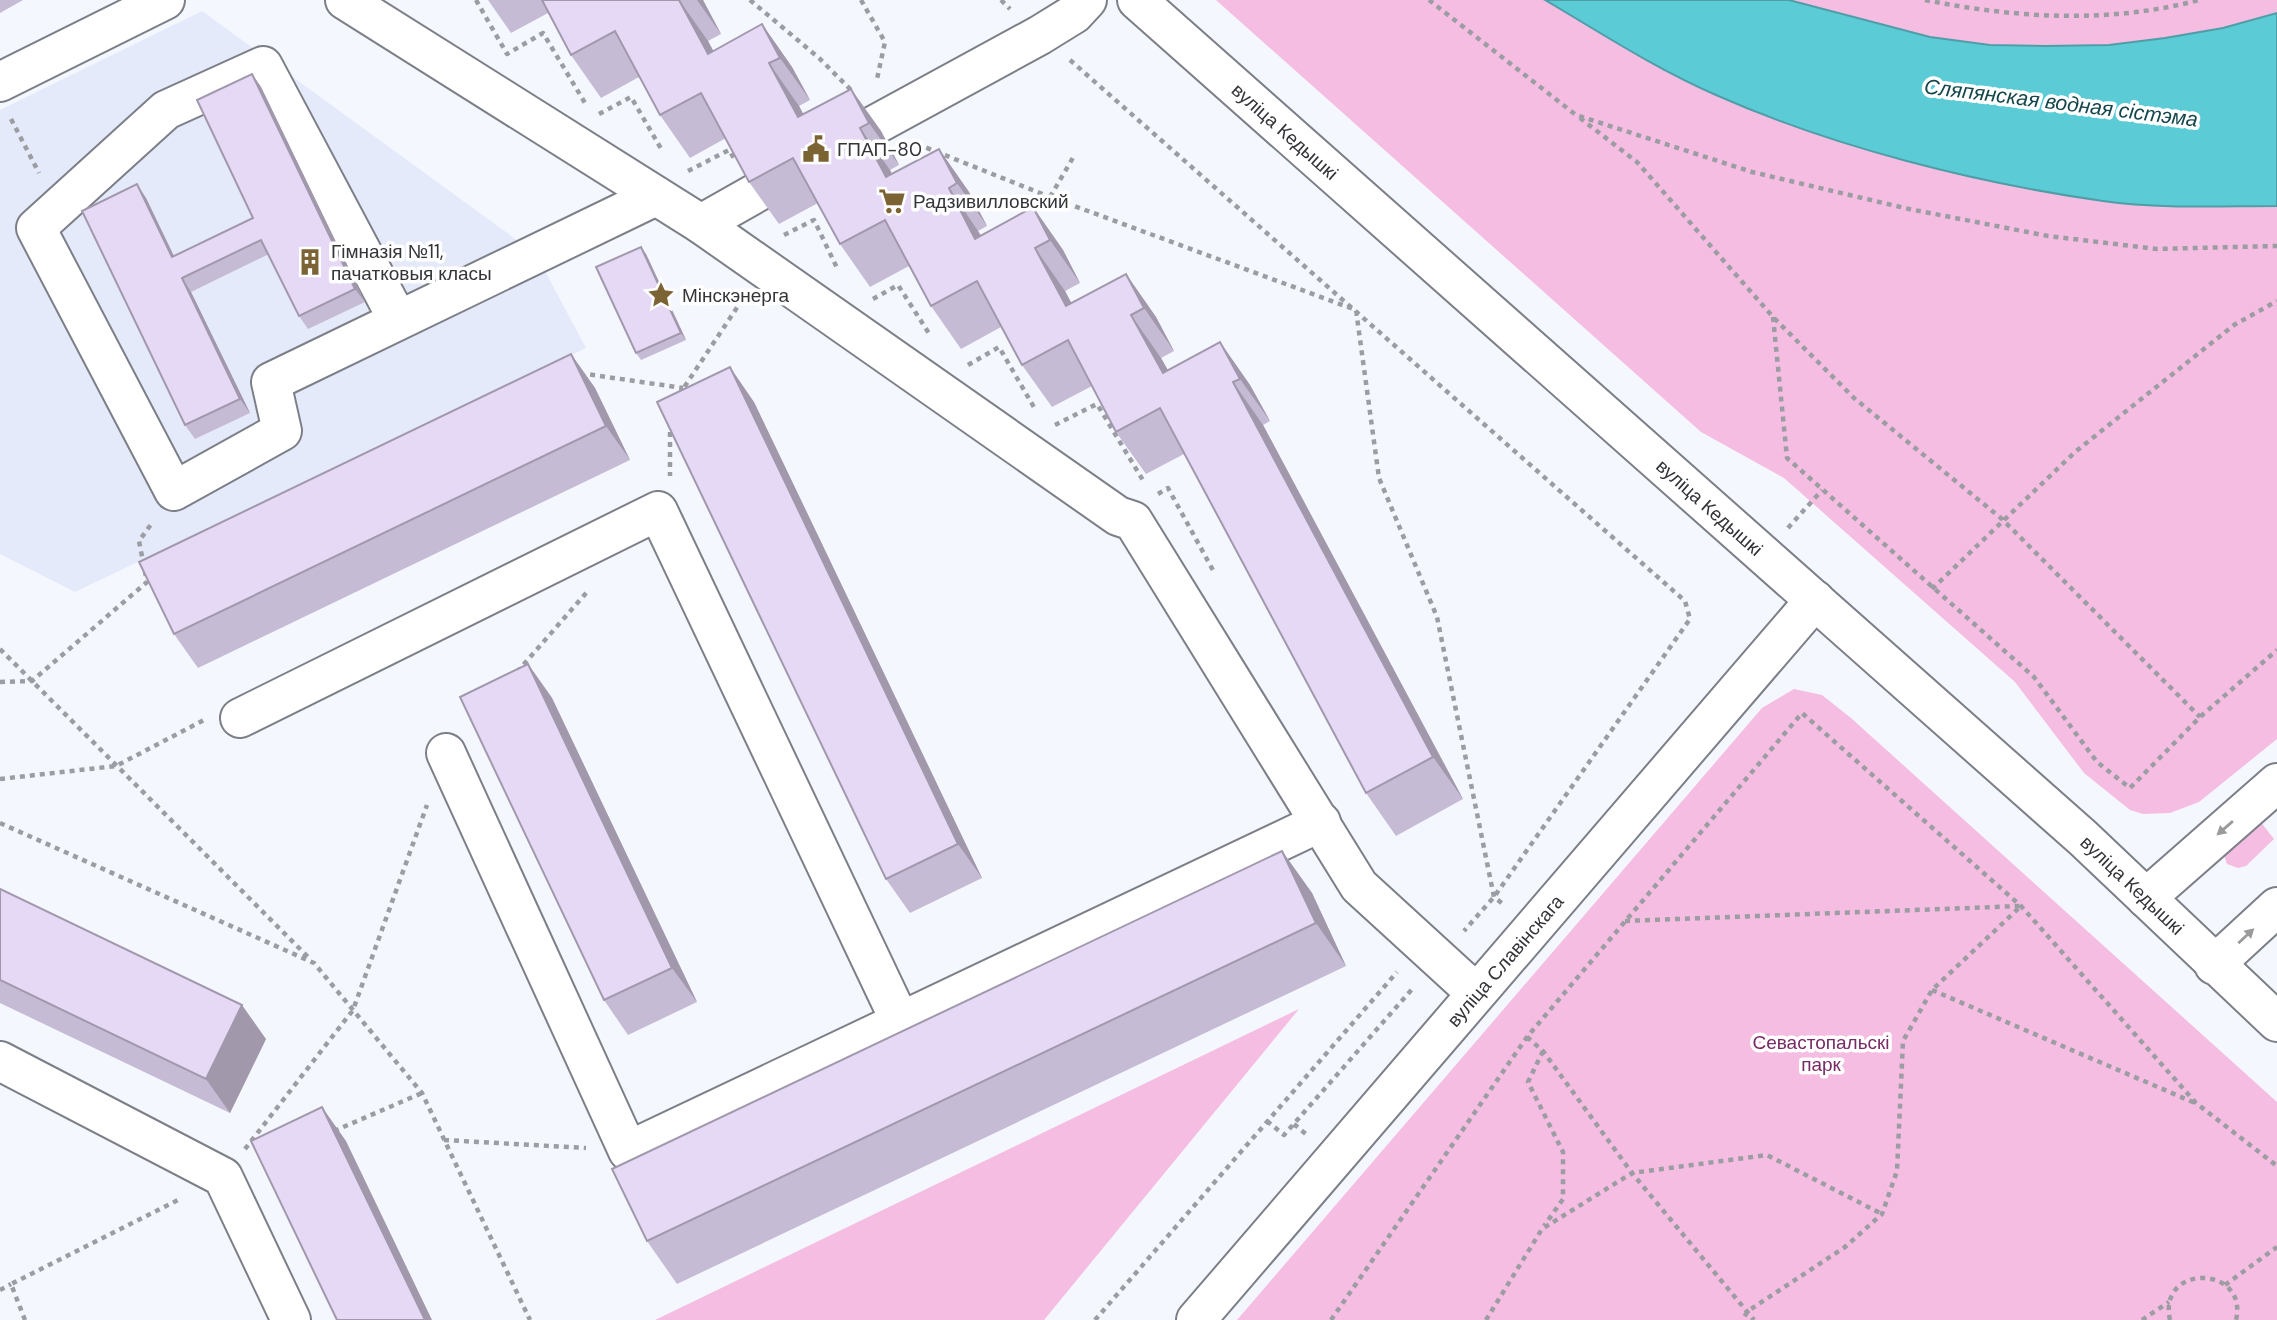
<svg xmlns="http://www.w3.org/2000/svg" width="2277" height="1320" viewBox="0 0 2277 1320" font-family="'DM Sans',sans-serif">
	<rect width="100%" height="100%" fill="#f4f7fe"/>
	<path fill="#e5eafa" d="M202,11L536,254L586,348L75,592L0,554V110Z"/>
	<path fill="#f5bde2" d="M1216,0H2277V739L2199,802L2170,813L2143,814L2130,810L2084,773L2015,682L1784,478L1701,432Z
		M1794,689L1822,695L1851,718L2277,1102V1320H1237L1762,708Z
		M2256,816L2274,839L2246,866L2238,868L2227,864L2224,855Z
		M1299,1009L1044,1320H655Z"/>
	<path fill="#5bcbd6" stroke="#4f9ea7" stroke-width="2" d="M1545,0H1789L1930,37L1990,45L2046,46L2109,45L2165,38L2223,28L2277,13V206C2219,206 2160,209 2103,201C1976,183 1833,147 1716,95C1656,69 1601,33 1545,0Z"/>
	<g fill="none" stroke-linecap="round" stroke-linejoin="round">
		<defs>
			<g id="minor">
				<path d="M345,0L701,224L1118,516L1133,521L1359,886L1476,993"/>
				<path id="s1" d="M1137,0L2083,838L2277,1022"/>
				<path d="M0,82L165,0"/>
				<path d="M829,150L1040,35L1074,14L1087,0"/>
				<path d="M701,224L761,190"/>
				<path d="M398,320L263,66L166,110L36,228L174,491L282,431L271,382L656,196"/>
				<path d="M240,718L658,511L901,1023"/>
				<path d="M446,753L628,1151L1321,822"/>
				<path d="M2146,898L2277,783"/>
				<path d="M2214,965L2277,907"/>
				<path d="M0,1061L223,1177L291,1320"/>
				<path id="s2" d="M1196,1320L1815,600"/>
			</g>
		</defs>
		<use href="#minor" stroke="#7c7f87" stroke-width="42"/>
		<path stroke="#9b9da3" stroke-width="4.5" stroke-dasharray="5 5" stroke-linecap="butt" d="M476,0L507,54L543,33L585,103
			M750,0L819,58L854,93
			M861,0L885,42L877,79
			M1001,0L1010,9
			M1429,0L1576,115L1752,172L1909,209L2048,236L2157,249L2277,246
			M1925,0C2016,18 2109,24 2199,0
			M1070,60L1685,601L1690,619L1494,897L1464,931
			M599,114L631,97L663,152
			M1580,118L1637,162L1773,317L1854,398L2002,519L2200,717
			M11,119L39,173
			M917,144L1050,197L1356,310L1379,478L1437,617L1494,897L1503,904
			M688,171L729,150L735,160
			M1050,197L1074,156
			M784,235L814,220L838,270
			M873,299L898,285L930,335
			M1773,317L1787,458L2034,677L2097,762L2130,788L2200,717L2277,650
			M968,365L999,347L1035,409
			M581,377L586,374L683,388
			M679,395L742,300
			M670,422V476
			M1055,425L1097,404L1144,482
			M1158,494L1168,488L1214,572
			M1788,528L1822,490
			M1932,589L2075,452L2234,325L2277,301
			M0,649L311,960
			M517,672L587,592
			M0,682L32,681L147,582L139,541L152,523
			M0,779L116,766L204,720
			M0,823L314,963L422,1093L530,1320
			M1625,921L2021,906L1932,990L1903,1041L1897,1171L1882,1214L1845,1247L1748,1311L1742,1320
			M1932,990L2195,1103
			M1527,1037L1543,1051L1632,1173L1754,1320
			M1543,1051L1528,1082L1563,1152V1199L1544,1226
			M1267,1121L1284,1135L1414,987
			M1294,1124L1307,1135
			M334,1131L422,1093
			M444,1140L586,1148
			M245,1149L353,1010L427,805
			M2225,1285L2277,1247
			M0,1290L11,1284
			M25,1320L11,1284L182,1198
			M1095,1320L1397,972
			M1331,1320L1527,1037L1802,713L2021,906L2196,1103L2277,1166
			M1486,1320L1542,1229L1632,1173L1767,1155L1882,1214
			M2142,1320L2169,1302
			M2170,1320C2157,1263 2249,1265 2236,1320"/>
		<use href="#minor" stroke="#fff" stroke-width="38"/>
	</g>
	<path fill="#c6bbd4" d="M0,0H23L0,13Z
		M488,0H703L721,34L708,41L713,51L762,24L792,67L810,100L799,106L803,114L851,89L881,131L899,165L890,170L892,174L939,149L969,192L987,226L978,231L981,235L1033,207L1063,250L1080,283L1065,291L1071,303L1126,274L1156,317L1174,351L1161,358L1168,370L1220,342L1250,385L1270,421L1263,425L1463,799L1396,836L1366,793L1184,454L1146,474L1116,432L1092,386L1052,407L1022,365L1001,327L961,349L931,306L909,266L870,287L840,244L818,203L779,224L749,182L726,138L690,158L660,115L639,77L601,98L571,55L548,13L511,33Z
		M252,74L261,87L365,302L308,329L299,316L269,254L191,292L250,413L195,439L185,425L146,198L174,256L253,218Z
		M646,254L686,340L641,360L636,353Z
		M571,354L595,388L630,460L198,668L174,634Z
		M754,402L982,878L910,913L886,879Z
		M528,664L552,698L697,1002L628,1035L604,1000Z
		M1282,851L1312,893L1346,966L677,1284L647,1241Z
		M0,889L266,1039L230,1113L0,1003Z"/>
	<path fill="#a198ac" d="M679,0L708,41L738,96L708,54Z
		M697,0H703L721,34Z
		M762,24L792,67L810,100L780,58Z
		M769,63L799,106L828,160L798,117Z
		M252,74L261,87L365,302L355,289Z
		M851,89L881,131L899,165L869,123Z
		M860,128L890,170L916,220L886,177Z
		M939,149L969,192L987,226L957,183Z
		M137,184L146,198L181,271L172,257Z
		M949,188L978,231L1005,281L975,239Z
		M1033,207L1063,250L1080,283L1050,240Z
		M641,247L646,254L686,340L681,333Z
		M1035,248L1065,291L1096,349L1066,306Z
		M1126,274L1156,317L1174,351L1144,308Z
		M182,278L191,292L250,413L240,399Z
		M1131,315L1161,358L1193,416L1163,373Z
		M1220,342L1250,385L1270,421L1240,379Z
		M571,354L595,388L630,460L606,426Z
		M730,367L754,402L982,878L958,844Z
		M1233,382L1263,425L1463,799L1433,757Z
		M528,664L552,698L697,1002L672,968Z
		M1282,851L1312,893L1346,966L1316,923Z
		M242,1005L266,1039L230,1113L206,1079Z
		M322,1107L346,1141L432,1320H425Z"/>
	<path fill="#e6d9f6" stroke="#a198ac" stroke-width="2" d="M542,0H679L708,54L762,24L780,58L769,63L798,117L851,89L869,123L860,128L886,177L939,149L957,183L949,188L975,239L1033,207L1050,240L1035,248L1066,306L1126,274L1144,308L1131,315L1163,373L1220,342L1240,379L1233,382L1433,757L1366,793L1160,408L1116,432L1068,340L1022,365L977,281L931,306L885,220L840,244L793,158L749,182L701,93L660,115L615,31L571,55Z
		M252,74L355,289L299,316L261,240L182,278L240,399L185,425L82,211L137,184L172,257L253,218L197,100Z
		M641,247L681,333L636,353L596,267Z
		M571,354L606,426L174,634L139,562Z
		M730,367L958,844L886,879L657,402Z
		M528,664L672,968L604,1000L460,697Z
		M1282,851L1316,923L647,1241L612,1169Z
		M0,889L242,1005L206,1079L0,980Z
		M322,1107L425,1320H337L251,1141Z"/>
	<defs><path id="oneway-solid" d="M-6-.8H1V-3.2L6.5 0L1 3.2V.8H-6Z" transform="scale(1.75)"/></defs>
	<g fill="#9a9a9c">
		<use href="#oneway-solid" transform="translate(2225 828) rotate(139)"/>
		<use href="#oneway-solid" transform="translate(2246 936) rotate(-43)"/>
	</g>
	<defs>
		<symbol id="civic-bare" viewBox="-9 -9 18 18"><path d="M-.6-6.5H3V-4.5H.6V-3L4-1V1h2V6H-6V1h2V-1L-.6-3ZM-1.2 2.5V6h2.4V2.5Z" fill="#7c6334" stroke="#fff" stroke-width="2.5" paint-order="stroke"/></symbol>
		<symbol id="supermarket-bare" viewBox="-9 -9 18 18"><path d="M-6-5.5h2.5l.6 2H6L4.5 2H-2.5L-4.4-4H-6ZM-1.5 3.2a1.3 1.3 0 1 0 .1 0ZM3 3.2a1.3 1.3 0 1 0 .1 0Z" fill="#7c6334" stroke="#fff" stroke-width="2.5" paint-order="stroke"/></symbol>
		<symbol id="building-bare" viewBox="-9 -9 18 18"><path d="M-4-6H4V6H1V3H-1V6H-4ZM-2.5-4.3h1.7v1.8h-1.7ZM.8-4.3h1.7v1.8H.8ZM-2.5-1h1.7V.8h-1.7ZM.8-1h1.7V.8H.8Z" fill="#7c6334" stroke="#fff" stroke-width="2.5" paint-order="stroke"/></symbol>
		<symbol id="sight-bare" viewBox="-9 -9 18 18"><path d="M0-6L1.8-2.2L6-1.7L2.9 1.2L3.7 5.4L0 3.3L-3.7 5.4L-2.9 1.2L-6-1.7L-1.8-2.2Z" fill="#7c6334" stroke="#fff" stroke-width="2.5" paint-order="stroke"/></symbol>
	</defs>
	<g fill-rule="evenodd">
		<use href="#civic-bare" x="797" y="130" width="38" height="38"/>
		<use href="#supermarket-bare" x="873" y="182" width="38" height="38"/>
		<use href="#building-bare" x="291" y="243" width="38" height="38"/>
		<use href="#sight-bare" x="642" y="276" width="38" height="38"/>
	</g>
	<g text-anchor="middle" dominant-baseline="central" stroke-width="7" stroke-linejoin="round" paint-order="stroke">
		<g font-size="19" fill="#343539" stroke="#fff">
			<text stroke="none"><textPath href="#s1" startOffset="198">вуліца Кедышкі</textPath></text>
			<text stroke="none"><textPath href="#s1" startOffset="765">вуліца Кедышкі</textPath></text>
			<text stroke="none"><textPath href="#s1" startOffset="1332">вуліца Кедышкі</textPath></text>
			<text stroke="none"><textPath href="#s2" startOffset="474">вуліца Славінскага</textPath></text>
		</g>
		<g font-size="19" fill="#343539" stroke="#fff" text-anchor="start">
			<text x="837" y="149">ГПАП-80</text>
			<text x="913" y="201">Радзивилловский</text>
			<text x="331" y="251">Гімназія №11,<tspan x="331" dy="22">пачатковыя класы</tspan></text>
			<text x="682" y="295">Мінскэнерга</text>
		</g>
		<g font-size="19" fill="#792965" stroke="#fff">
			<text x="1821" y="1042">Севастопальскі<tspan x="1821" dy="22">парк</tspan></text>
		</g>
		<g font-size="21" font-style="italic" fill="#14474b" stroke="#fff">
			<text transform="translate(2061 103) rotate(7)">Сляпянская водная сістэма</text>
		</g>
	</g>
</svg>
